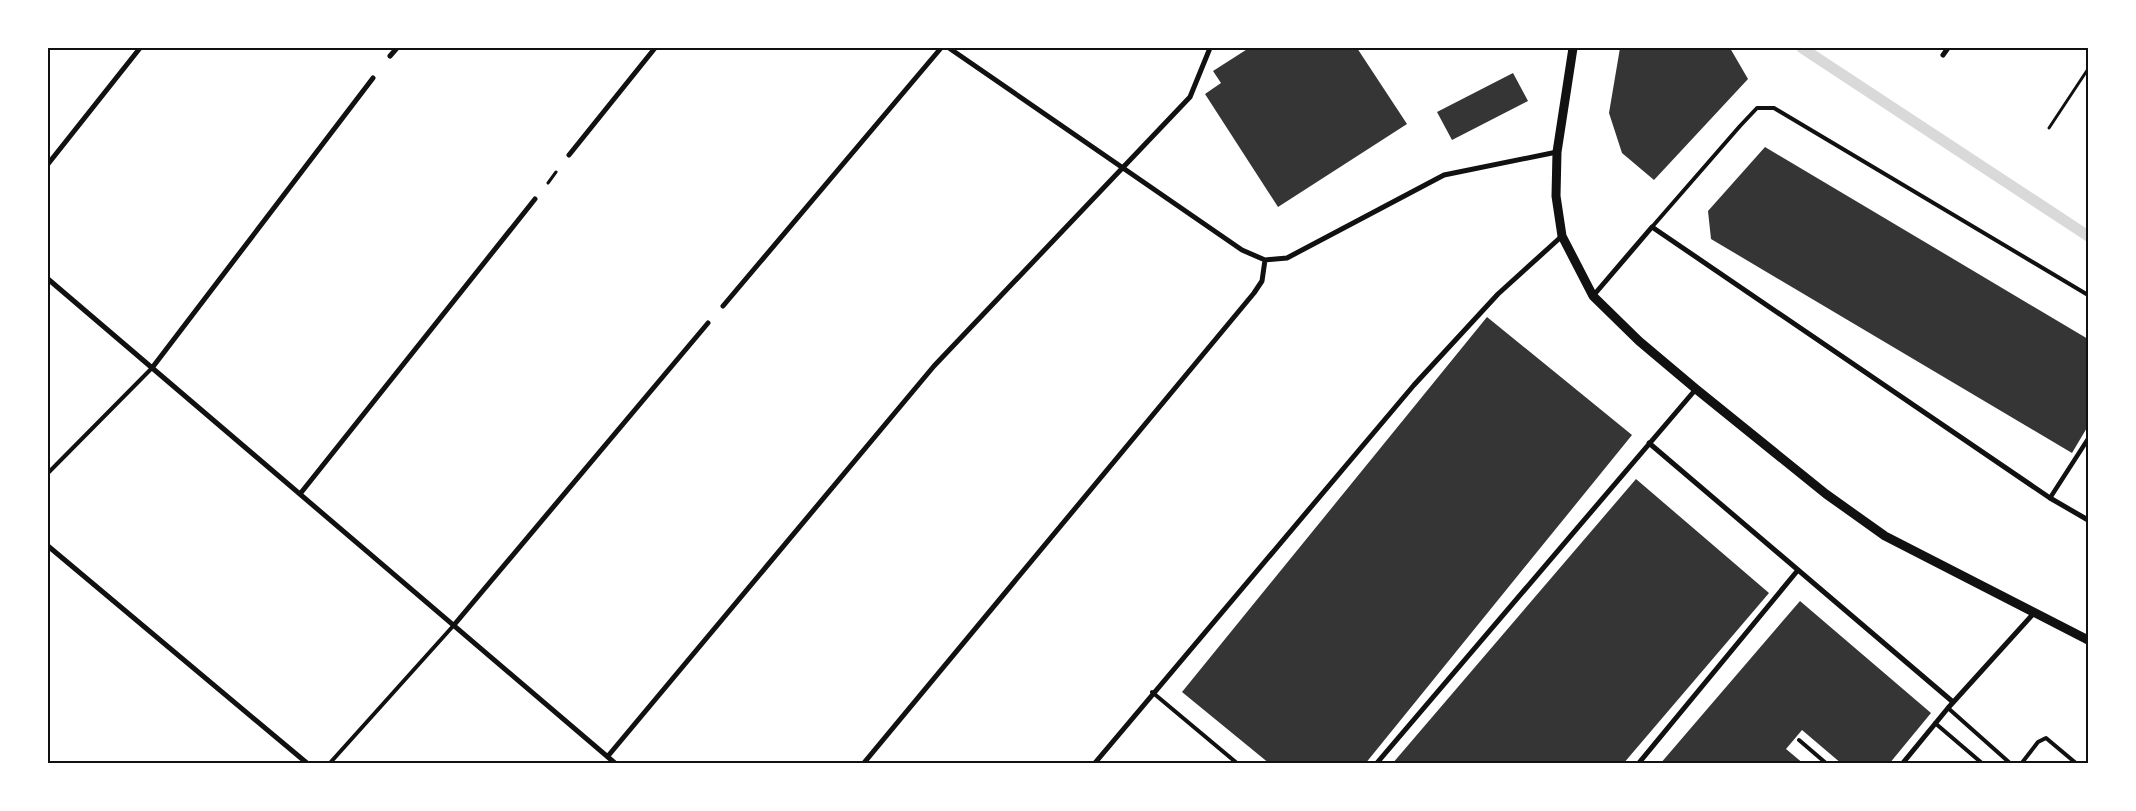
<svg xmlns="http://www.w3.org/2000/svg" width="2136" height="811" viewBox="0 0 2136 811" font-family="'Source Sans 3',sans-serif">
	<rect width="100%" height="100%" fill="#fff"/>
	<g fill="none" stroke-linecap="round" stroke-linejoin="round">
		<path stroke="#d9d9d9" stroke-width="11" d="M1802,48L2088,236"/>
	</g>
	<path fill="#353535" d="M1249,48H1357L1407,124L1278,207L1205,94L1221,83L1213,71Z
		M1620,48H1730L1748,79L1654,180L1622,153L1609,113Z
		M1513,73L1528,101L1452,140L1437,112Z
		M1765,147L2088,339V426L2072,453L1711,239L1708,211Z
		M1487,317L1632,435L1365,764H1270L1182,692Z
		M1636,479L1769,593L1623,764H1392Z
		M1800,601L1931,713L1889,764H1842L1802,730L1786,749L1804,764H1660Z"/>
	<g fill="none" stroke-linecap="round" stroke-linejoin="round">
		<path stroke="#111" stroke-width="3" d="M2049,128L2088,69
			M548,183L556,172"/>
		<path stroke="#111" stroke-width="4" d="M1652,227L1740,126L1757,108H1774L2088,295
			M48,473L152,368
			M1152,692L1238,764
			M1948,708L2011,764
			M1935,723L1983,764
			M1799,740L1827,764
			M329,764L454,625
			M2021,764L2038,742L2046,738L2077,764"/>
		<path stroke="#111" stroke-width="4.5" d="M2050,498L2088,439"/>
		<path stroke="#111" stroke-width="5" d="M949,48L1242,250L1265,260L1287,258L1444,175L1557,152
			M1943,55L1948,48
			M390,56L397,48
			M569,155L655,48
			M48,164L140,48
			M48,279L616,764
			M1593,296L1652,227L2050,498L2088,520
			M723,306L941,48
			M152,368L373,78
			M1649,443L1953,702
			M300,494L535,199
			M48,546L308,764
			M454,625L708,323
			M608,756L934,366L1190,97L1210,48
			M863,764L1254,293L1262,281L1265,260
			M1094,764L1414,385L1498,294L1562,236
			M1376,764L1696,389
			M1638,764L1798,570
			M1902,764L1948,708L2035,612"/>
		<path stroke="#111" stroke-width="9" d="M1573,48L1557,152L1556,196L1562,236L1593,296L1639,341L1696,389L1826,494L1885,536L2088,640"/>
	</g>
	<rect width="2136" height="811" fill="none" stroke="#ffffff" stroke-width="98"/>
	<rect x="49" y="49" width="2038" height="713" fill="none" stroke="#111" stroke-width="2"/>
</svg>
